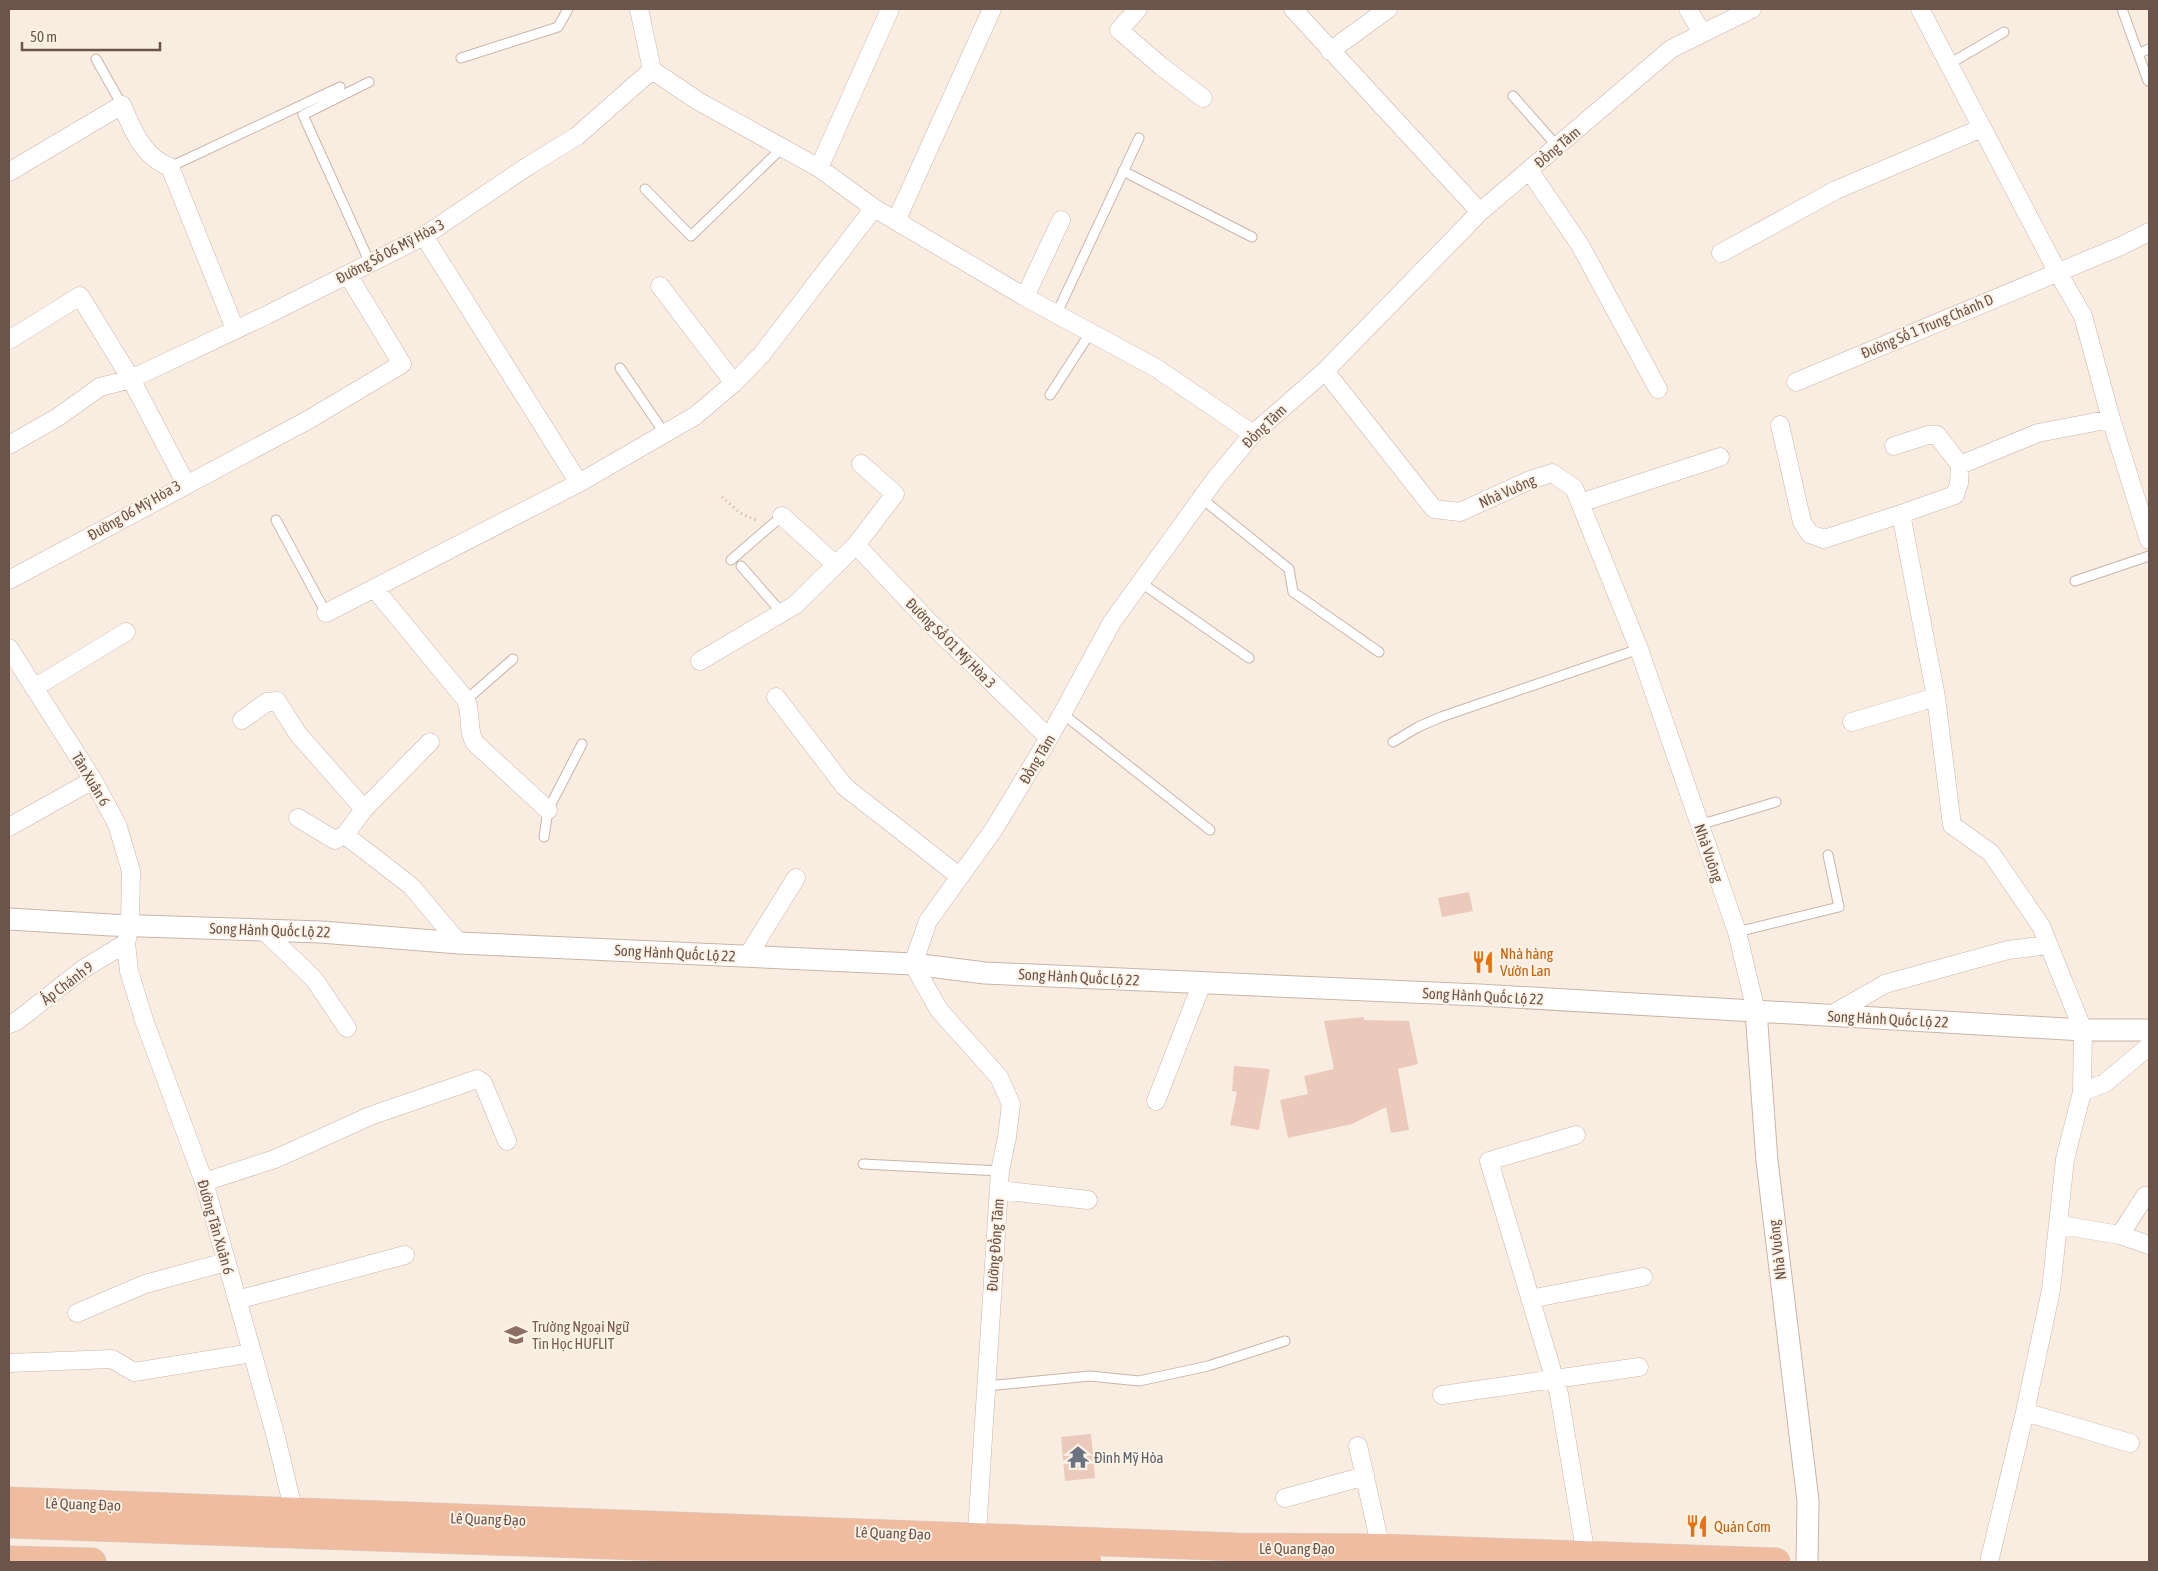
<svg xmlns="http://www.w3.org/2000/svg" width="2158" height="1571" viewBox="0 0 2158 1571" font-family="'Asap Condensed',sans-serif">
	<rect width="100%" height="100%" fill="#f9ede1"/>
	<path fill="#ebcabc" d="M1469,892L1473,911L1442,917L1438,898Z
		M1364,1017V1020L1409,1021L1418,1064L1398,1069L1409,1130L1391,1133L1386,1107L1352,1124L1288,1138L1280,1100L1308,1094L1304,1076L1334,1069L1324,1021Z
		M1234,1066L1270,1069L1259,1130L1230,1125L1237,1092L1232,1091Z
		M1091,1434L1095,1478L1065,1481L1061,1437Z"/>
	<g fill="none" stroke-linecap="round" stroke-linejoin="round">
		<defs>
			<path id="service" d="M2122,9L2148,81
				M2139,53L2149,49
				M461,58L558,27L568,9
				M96,59L122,105
				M1949,64L2004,32
				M369,82L303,115L370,263
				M1513,96L1557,146
				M170,167L340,87
				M1123,171L1252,237
				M645,189L691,236L782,148
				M1056,315L1139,138
				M620,368L665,434
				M1050,395L1090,333
				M1201,498L1289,569L1293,592L1379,652
				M276,520L326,613
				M731,560L782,516
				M741,566L782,613
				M2075,581L2149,556
				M1140,582L1249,658
				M466,700L513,659
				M1063,714L1210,830
				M1393,742L1418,727L1441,717L1639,649
				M1699,825L1776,802
				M544,837L548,810L582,744
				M1737,932L1839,907L1828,855
				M863,1164L1000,1171
				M986,1386L1090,1376L1139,1381L1208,1366L1285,1341"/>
			<path id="minor" d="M639,9L652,70L698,101L819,168L874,208L1025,297L1156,368L1253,434
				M1138,9L1119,30L1161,66L1203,98
				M1293,9L1480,212
				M1688,9L1702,33
				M1920,9L2057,271L2083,316L2111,419L2149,540
				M1330,51L1388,9
				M819,168L890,9
				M1529,170L1580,245L1658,389
				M9,172L122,105C132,129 143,157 170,167L235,329
				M896,221L992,9
				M424,236L579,483
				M1721,253L1836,190L1982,128
				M660,286L734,383
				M1025,297L1061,220
				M9,340L80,296L131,379L186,484
				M1325,371L1434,509L1460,512L1530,480L1552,473L1574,488L1639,649L1737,932L1756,1011
				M1796,382L2121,246L2149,232
				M1780,425L1802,522L1810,534L1824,539L1901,514
				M9,445L58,417L100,387L131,379L267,315L424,236L528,166L577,136L652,70
				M1894,446L1928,435H1937L1960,465
				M1580,503L1720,457
				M782,516L836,565
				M856,545L927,620L1049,738
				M9,580L308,420L402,364L348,275
				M374,588L466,700C472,714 467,731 475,743L548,810
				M326,613L579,483L695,416L734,383L762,354L874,208
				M9,648L93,780L117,824L131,871L130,925L126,943L129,971L144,1020L204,1182L276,1437L296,1521
				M700,661L795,605L856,545L895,494L861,464
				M34,688L126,632
				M776,697L845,787L959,876
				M242,720L267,702L277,701L298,734L364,809
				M1852,722L1936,697
				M298,818L335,840L345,835L411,886L459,943
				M9,827L93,780
				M345,835L364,809L430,742
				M263,930L314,979L347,1028
				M747,957L796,878
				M1831,1015L1885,984L2008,950L2049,945
				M9,1024L17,1021L83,969L126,943
				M2082,1092L2083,1030L2041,926L1991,853L1952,825L1936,697L1901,514L1955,495L1959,483L1960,465L2038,433L2111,419
				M1156,1101L1202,983
				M1576,1135L1489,1161L1559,1394L1587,1562
				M204,1182L275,1159L370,1116L477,1079L483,1083L507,1141
				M999,1190L1088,1200
				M2060,1225L2120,1235L2145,1196L2149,1198
				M2120,1235L2149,1245
				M1530,1299L1643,1277
				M237,1300L405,1255
				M77,1313L145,1284L226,1262
				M9,1363L112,1359L134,1372L252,1353
				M1442,1395L1639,1367
				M2025,1412L2130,1443
				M1358,1446L1384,1562
				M1285,1498L1365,1476
				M976,1548L1000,1171L1007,1137L1011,1104L999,1077L939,1010L913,964L928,921L994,829L1049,738L1112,622L1216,478L1253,434L1325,371L1480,212L1529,170L1671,49L1752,9
				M1989,1562L2025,1412L2051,1290L2065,1159L2082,1092L2105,1083L2149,1046"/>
			<path id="tertiary" d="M9,919L111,925L321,932L459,943L913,964L985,973L1479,995L2083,1030H2149
				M1756,1011L1767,1161L1808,1501L1807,1562"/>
			<path id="trunk" d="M9,1501L1237,1547L1381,1548L1776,1562
				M9,1524L1087,1562
				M9,1560L92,1562"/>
		</defs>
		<use href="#service" stroke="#c8b5aa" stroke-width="11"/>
		<use href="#minor" stroke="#c8b5aa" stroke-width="19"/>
		<use href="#tertiary" stroke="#c8b5aa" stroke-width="23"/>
		<use href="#trunk" stroke="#d6cfcd" stroke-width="29"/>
		<path stroke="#cfaea0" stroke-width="3" stroke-dasharray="1 4" stroke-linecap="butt" d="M722,497L740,513L756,520"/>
		<use href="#service" stroke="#fff" stroke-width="9"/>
		<use href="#minor" stroke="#fff" stroke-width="18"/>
		<use href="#tertiary" stroke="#fff" stroke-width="21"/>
		<use href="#trunk" stroke="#efbc9f" stroke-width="28"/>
	</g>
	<defs>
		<symbol id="restaurant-bare" viewBox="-9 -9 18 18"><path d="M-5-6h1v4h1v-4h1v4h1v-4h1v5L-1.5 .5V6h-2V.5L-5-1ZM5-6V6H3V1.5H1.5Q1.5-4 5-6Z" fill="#e8710a" stroke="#fcf2e6" stroke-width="2.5" paint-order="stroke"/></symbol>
		<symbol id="school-bare" viewBox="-9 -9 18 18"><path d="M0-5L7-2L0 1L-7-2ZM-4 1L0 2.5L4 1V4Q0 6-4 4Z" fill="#8d6e63" stroke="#fcf2e6" stroke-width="2.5" paint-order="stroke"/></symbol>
		<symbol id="temple-bare" viewBox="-9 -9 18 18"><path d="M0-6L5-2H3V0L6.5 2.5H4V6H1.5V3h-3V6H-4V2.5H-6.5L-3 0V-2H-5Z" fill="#6b7280" stroke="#fcf2e6" stroke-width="2.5" paint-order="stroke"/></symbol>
	</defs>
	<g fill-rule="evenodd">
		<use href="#restaurant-bare" x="1467" y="946" width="32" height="32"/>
		<use href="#school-bare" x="500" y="1319" width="32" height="32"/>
		<use href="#temple-bare" x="1062" y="1441" width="32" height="32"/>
		<use href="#restaurant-bare" x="1681" y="1510" width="32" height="32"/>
	</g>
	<g text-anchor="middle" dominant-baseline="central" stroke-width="4" stroke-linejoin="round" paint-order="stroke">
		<g font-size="15" fill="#6d544b" stroke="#fcf2e6">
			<text transform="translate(1557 147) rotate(-40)">Đồng Tâm</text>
			<text transform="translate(390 251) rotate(-28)">Đường Số 06 Mỹ Hòa 3</text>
			<text transform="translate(1927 326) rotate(-23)">Đường Số 1 Trung Chánh D</text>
			<text transform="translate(1264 426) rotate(-44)">Đồng Tâm</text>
			<text transform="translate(1507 491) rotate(-24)">Nhà Vuông</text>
			<text transform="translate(134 510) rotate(-30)">Đường 06 Mỹ Hòa 3</text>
			<text transform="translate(951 643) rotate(45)">Đường Số 01 Mỹ Hòa 3</text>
			<text transform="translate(1037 759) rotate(-59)">Đồng Tâm</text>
			<text transform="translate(91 779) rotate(59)">Tân Xuân 6</text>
			<text transform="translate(1709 853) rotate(71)">Nhà Vuông</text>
			<text transform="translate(270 930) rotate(2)">Song Hành Quốc Lộ 22</text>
			<text transform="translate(675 953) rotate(3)">Song Hành Quốc Lộ 22</text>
			<text transform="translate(1079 977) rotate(3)">Song Hành Quốc Lộ 22</text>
			<text transform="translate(67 983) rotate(-37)">Ấp Chánh 9</text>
			<text transform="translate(1483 996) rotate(3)">Song Hành Quốc Lộ 22</text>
			<text transform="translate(1888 1019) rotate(3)">Song Hành Quốc Lộ 22</text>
			<text transform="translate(216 1227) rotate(74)">Đường Tân Xuân 6</text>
			<text transform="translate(995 1245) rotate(-86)">Đường Đồng Tâm</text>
			<text transform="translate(1777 1250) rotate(-97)">Nhà Vuông</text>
			<text transform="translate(83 1504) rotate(2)">Lê Quang Đạo</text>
			<text transform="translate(488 1519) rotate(2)">Lê Quang Đạo</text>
			<text transform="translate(893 1533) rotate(2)">Lê Quang Đạo</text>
			<text x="1297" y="1548">Lê Quang Đạo</text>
		</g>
		<g font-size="15" fill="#c56008" stroke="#fcf2e6" text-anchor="start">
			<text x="1500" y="953">Nhà hàng<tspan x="1500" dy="17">Vườn Lan</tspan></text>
			<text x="1714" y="1526">Quán Cơm</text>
		</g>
		<g font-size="15" fill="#785e54" stroke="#fcf2e6" text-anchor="start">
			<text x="532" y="1326">Trường Ngoại Ngữ<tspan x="532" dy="17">Tin Học HUFLIT</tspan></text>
		</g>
		<g font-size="15" fill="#5b616d" stroke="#fcf2e6" text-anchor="start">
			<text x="1094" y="1457">Đình Mỹ Hòa</text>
		</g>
	</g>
	<rect width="2158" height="1571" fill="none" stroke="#6d544b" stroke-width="20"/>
	<path d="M22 42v8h138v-8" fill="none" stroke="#6d544b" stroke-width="2.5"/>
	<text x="30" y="42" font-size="15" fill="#6d544b" stroke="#fcf2e6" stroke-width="4" paint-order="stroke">50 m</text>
</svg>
